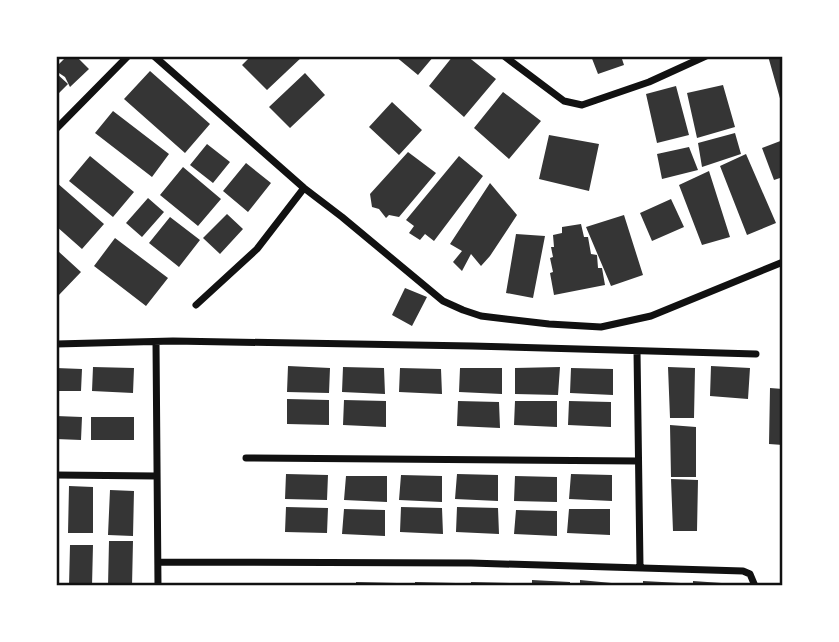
<svg xmlns="http://www.w3.org/2000/svg" width="839" height="642" viewBox="0 0 839 642" font-family="Bitter,serif">
	<rect width="100%" height="100%" fill="#fff"/>
	<path fill="#353535" d="M67,56H76L89,69L70,87L65,77L56,71V67Z
		M251,56H303L267,90L242,65Z
		M395,56H434L418,75Z
		M453,56H467L496,79L464,117L429,86Z
		M591,56H621L624,65L598,74Z
		M768,56H783V102H781Z
		M150,71L210,124L185,153L124,99Z
		M56,73L68,84L56,96Z
		M305,73L325,95L290,128L269,107Z
		M723,85L735,127L697,138L687,93Z
		M676,86L689,135L657,143L646,94Z
		M503,92L541,121L509,159L474,128Z
		M392,102L422,130L399,155L369,127Z
		M113,111L169,154L152,177L95,133Z
		M735,133L741,154L702,167L698,143Z
		M549,135L599,144L589,191L539,179Z
		M783,140V177L774,180L762,148Z
		M207,144L230,162L213,183L190,165Z
		M689,147L698,170L662,179L657,154Z
		M408,152L436,173L399,217L389,215L386,218L379,209L372,207L370,194Z
		M746,154L776,223L747,235L720,166Z
		M90,156L134,192L113,217L69,181Z
		M459,156L483,176L434,241L425,234L420,240L409,233L414,226L406,220Z
		M246,163L271,183L248,212L223,191Z
		M183,167L221,199L198,226L160,195Z
		M709,171L730,237L702,245L679,185Z
		M56,182L104,224L82,249L56,226Z
		M490,183L517,215L490,256L481,266L471,254L462,271L453,262L462,251L450,244Z
		M148,198L164,212L142,237L126,223Z
		M671,199L684,227L652,241L640,213Z
		M227,214L243,229L220,254L203,238Z
		M624,215L643,275L611,286L586,227Z
		M170,217L200,240L179,267L149,243Z
		M581,224L584,237H588L591,254L597,255L598,268H602L605,285L554,295L550,273L553,272L550,258L553,257L551,247H554L553,235L562,233V227Z
		M516,234L545,236L533,298L506,293Z
		M115,238L168,278L146,306L94,266Z
		M58,251L81,272L58,296L56,293V254Z
		M405,288L427,297L412,326L392,315Z
		M288,366L330,368L329,393L287,392Z
		M711,366L750,368L748,399L710,396Z
		M93,367L134,368L133,393L92,391Z
		M343,367L384,368L385,394L342,392Z
		M560,367L558,395L515,394V368Z
		M668,367L695,368L694,418H670Z
		M56,368L82,369L81,391H56Z
		M400,368L441,369L442,394L399,392Z
		M460,368H502V394L459,392Z
		M571,368L613,369V395L570,393Z
		M770,388L783,389V445L769,444Z
		M287,399L329,400V425L287,424Z
		M344,400L386,401V427L343,425Z
		M458,401L499,402L500,428L457,426Z
		M515,401H557V427L514,425Z
		M569,401L611,402V427L568,425Z
		M56,416L82,417L81,440L56,439Z
		M91,417H134V440H91Z
		M670,425L696,427V477H671Z
		M286,474L328,475L327,500L285,499Z
		M457,474L498,475V501L455,499Z
		M571,474L612,475V501L569,499Z
		M401,475L442,476V502L399,500Z
		M346,476H387V502L344,500Z
		M515,476L557,477V502L514,501Z
		M671,479L698,480L697,531H673Z
		M69,486L93,487V533H68Z
		M110,490L134,491L133,536L108,535Z
		M286,507L328,508L327,533L285,532Z
		M401,507L442,508L443,534L400,532Z
		M457,507L498,508L499,534L456,532Z
		M344,509L385,510V536L342,534Z
		M569,509H610V535L567,533Z
		M516,510L557,511V536L514,534Z
		M109,541H133L132,586H108Z
		M70,545H93L92,586H69Z
		M532,580L570,582V586H532Z
		M580,580L622,584V586H580Z
		M643,581L681,583V586H643Z
		M693,581L736,584V586H693Z
		M356,582L397,583V586H356Z
		M415,582L456,583V586H415Z
		M471,582L512,583V586H471Z
		M301,583H342V586H301Z"/>
	<g fill="none" stroke-linecap="round" stroke-linejoin="round">
		<path stroke="#111" stroke-width="7" d="M154,56L304,188L342,217L443,301L463,310L481,316L549,324L601,327L651,316L783,262
			M504,56L564,101L582,105L649,82L706,56
			M56,129L128,56
			M196,305L257,249L304,188
			M156,342L158,586
			M56,344L173,341L472,346L756,354
			M637,351L640,566
			M246,458L638,461
			M56,475L156,476
			M158,562L471,563L743,571L750,574L755,586"/>
	</g>
	<rect width="839" height="642" fill="none" stroke="#ffffff" stroke-width="116"/>
	<rect x="58" y="58" width="723" height="526" fill="none" stroke="#111" stroke-width="2.5"/>
</svg>
